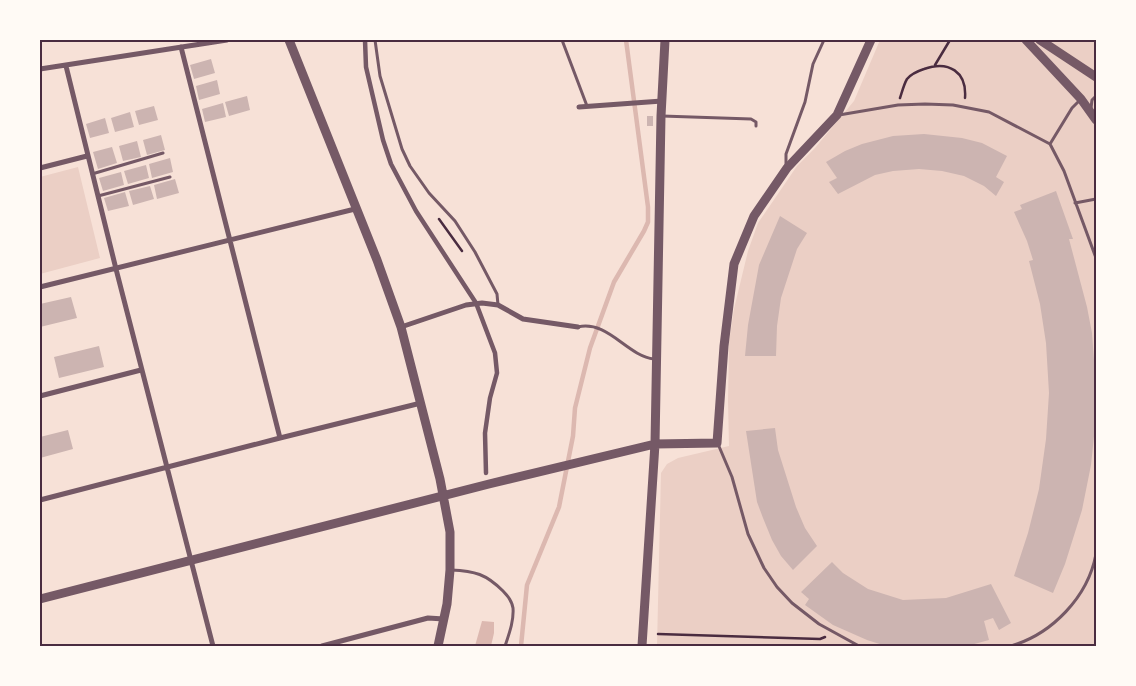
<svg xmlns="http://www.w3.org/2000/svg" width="1136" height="686" viewBox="0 0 1136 686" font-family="'Exo 2',sans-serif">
	<rect width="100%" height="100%" fill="#f7e1d7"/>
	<path fill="#ebcfc5" d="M880,40H1096V646H657L661,473L667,464L678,458L729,446L728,401L729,342L734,309L748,251L758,223L797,166L815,148L854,101Z
		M78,167L100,258L40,274V177Z"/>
	<path fill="#dcb8b0" d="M482,621L494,622V633L491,646H475Z"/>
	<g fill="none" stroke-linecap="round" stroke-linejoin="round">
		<path stroke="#dcb8b0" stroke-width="4.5" d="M521,646L527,585L559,507L573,436L575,408L590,348L614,282L644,231L648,222V207L626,40"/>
	</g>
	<path fill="#ccb4b1" d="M211,59L215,73L194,79L190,65Z
		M217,80L220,94L199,100L196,86Z
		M247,96L250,110L229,116L225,102Z
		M223,103L226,117L205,122L202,109Z
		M154,106L158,120L139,125L135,111Z
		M130,112L134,127L115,132L111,118Z
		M647,116H653V126H647Z
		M105,118L109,133L90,138L86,124Z
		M924,134L962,138L982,143L1007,156L996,177L1004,182L996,196L984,186L964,176L942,171L919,169L893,171L875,175L838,194L829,182L837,178L826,162L845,151L862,144L893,136Z
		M161,135L165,150L147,155L143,140Z
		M137,141L141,157L123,161L119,146Z
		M112,147L117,163L98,169L93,152Z
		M170,158L173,172L152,178L149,164Z
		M146,165L149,178L128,184L124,171Z
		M121,172L124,185L103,191L99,178Z
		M175,179L179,193L157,199L154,185Z
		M150,186L154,199L133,205L129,191Z
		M1056,191L1073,239H1069L1087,307L1092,333L1094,360L1096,361V417L1091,465L1082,510L1065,564L1053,593L1014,576L1028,533L1039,489L1046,439L1049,393L1046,343L1040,304L1029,261L1033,260L1027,241L1014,212L1022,209L1020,205Z
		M125,192L129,206L108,211L104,198Z
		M780,216L807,233L797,249L781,298L777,326L776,356H745L748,325L759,265Z
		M71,297L77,318L40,327V304Z
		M99,346L104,367L59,378L54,357Z
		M775,428L778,450L796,507L805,528L817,546L793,570L781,556L772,540L763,518L757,502L746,431Z
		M68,430L73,449L40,458V437Z
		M832,562L843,573L868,589L903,600L946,598L991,584L1011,623L999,630L993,618L984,621L989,640L967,646H886L867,640L833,625L805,605L809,599L801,592Z"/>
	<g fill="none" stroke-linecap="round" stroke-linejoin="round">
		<path stroke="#4a2c40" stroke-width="2.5" d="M935,65L950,40
			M900,98C902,92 904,84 907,79C911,74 918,71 924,69C949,60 967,72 965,98
			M439,219L462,251
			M658,634L820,639L825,637"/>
		<path stroke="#755966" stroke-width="3" d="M375,40L380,76L402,149L410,166L429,193L455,221L475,252L497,294L498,305
			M562,40L587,106
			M1091,108L1092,100L1096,96
			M839,115L898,105L925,104L953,105L989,112L1050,144L1064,171L1096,258
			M662,116L751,119L756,122V126
			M1050,144L1072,108L1081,99
			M786,165V154L805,102L813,64L824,40
			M92,174L163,153
			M98,196L170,177
			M1075,203L1096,199
			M578,327C608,320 627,356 654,359
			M718,444L732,477L748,534L764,568L777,587L792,603L819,624L859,646
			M451,570C475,571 486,574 503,591C508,596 512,601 513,608C514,621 509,634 505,646
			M1011,646C1052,634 1088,597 1096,554"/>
		<path stroke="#755966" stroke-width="4.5" d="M365,40L366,67L383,140L391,164L416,211L476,303L495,353L497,373L490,398L485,433L486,473"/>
		<path stroke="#755966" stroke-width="5" d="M181,47L280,438L421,403
			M66,66L116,269L213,646
			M40,69L227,40
			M579,107L662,101
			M40,168L87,156
			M40,287L355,209
			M401,327L466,305L482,303L498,305L523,319L578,327
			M40,396L141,370
			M40,500L280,438
			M322,646L428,618L444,619"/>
		<path stroke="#755966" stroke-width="9" d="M289,40L377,260L401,327L440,479L450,532V570L447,604L438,646
			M1026,40L1081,99L1096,120
			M1040,40L1096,77
			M40,599L489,484L655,444L717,443L724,346L734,264L754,216L787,168L837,115L871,40
			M642,646L655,444L661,116L665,40"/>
	</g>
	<rect width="1136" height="686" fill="none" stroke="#fffaf5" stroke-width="82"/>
	<rect x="41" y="41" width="1054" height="604" fill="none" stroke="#4a2c40" stroke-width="2"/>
</svg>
